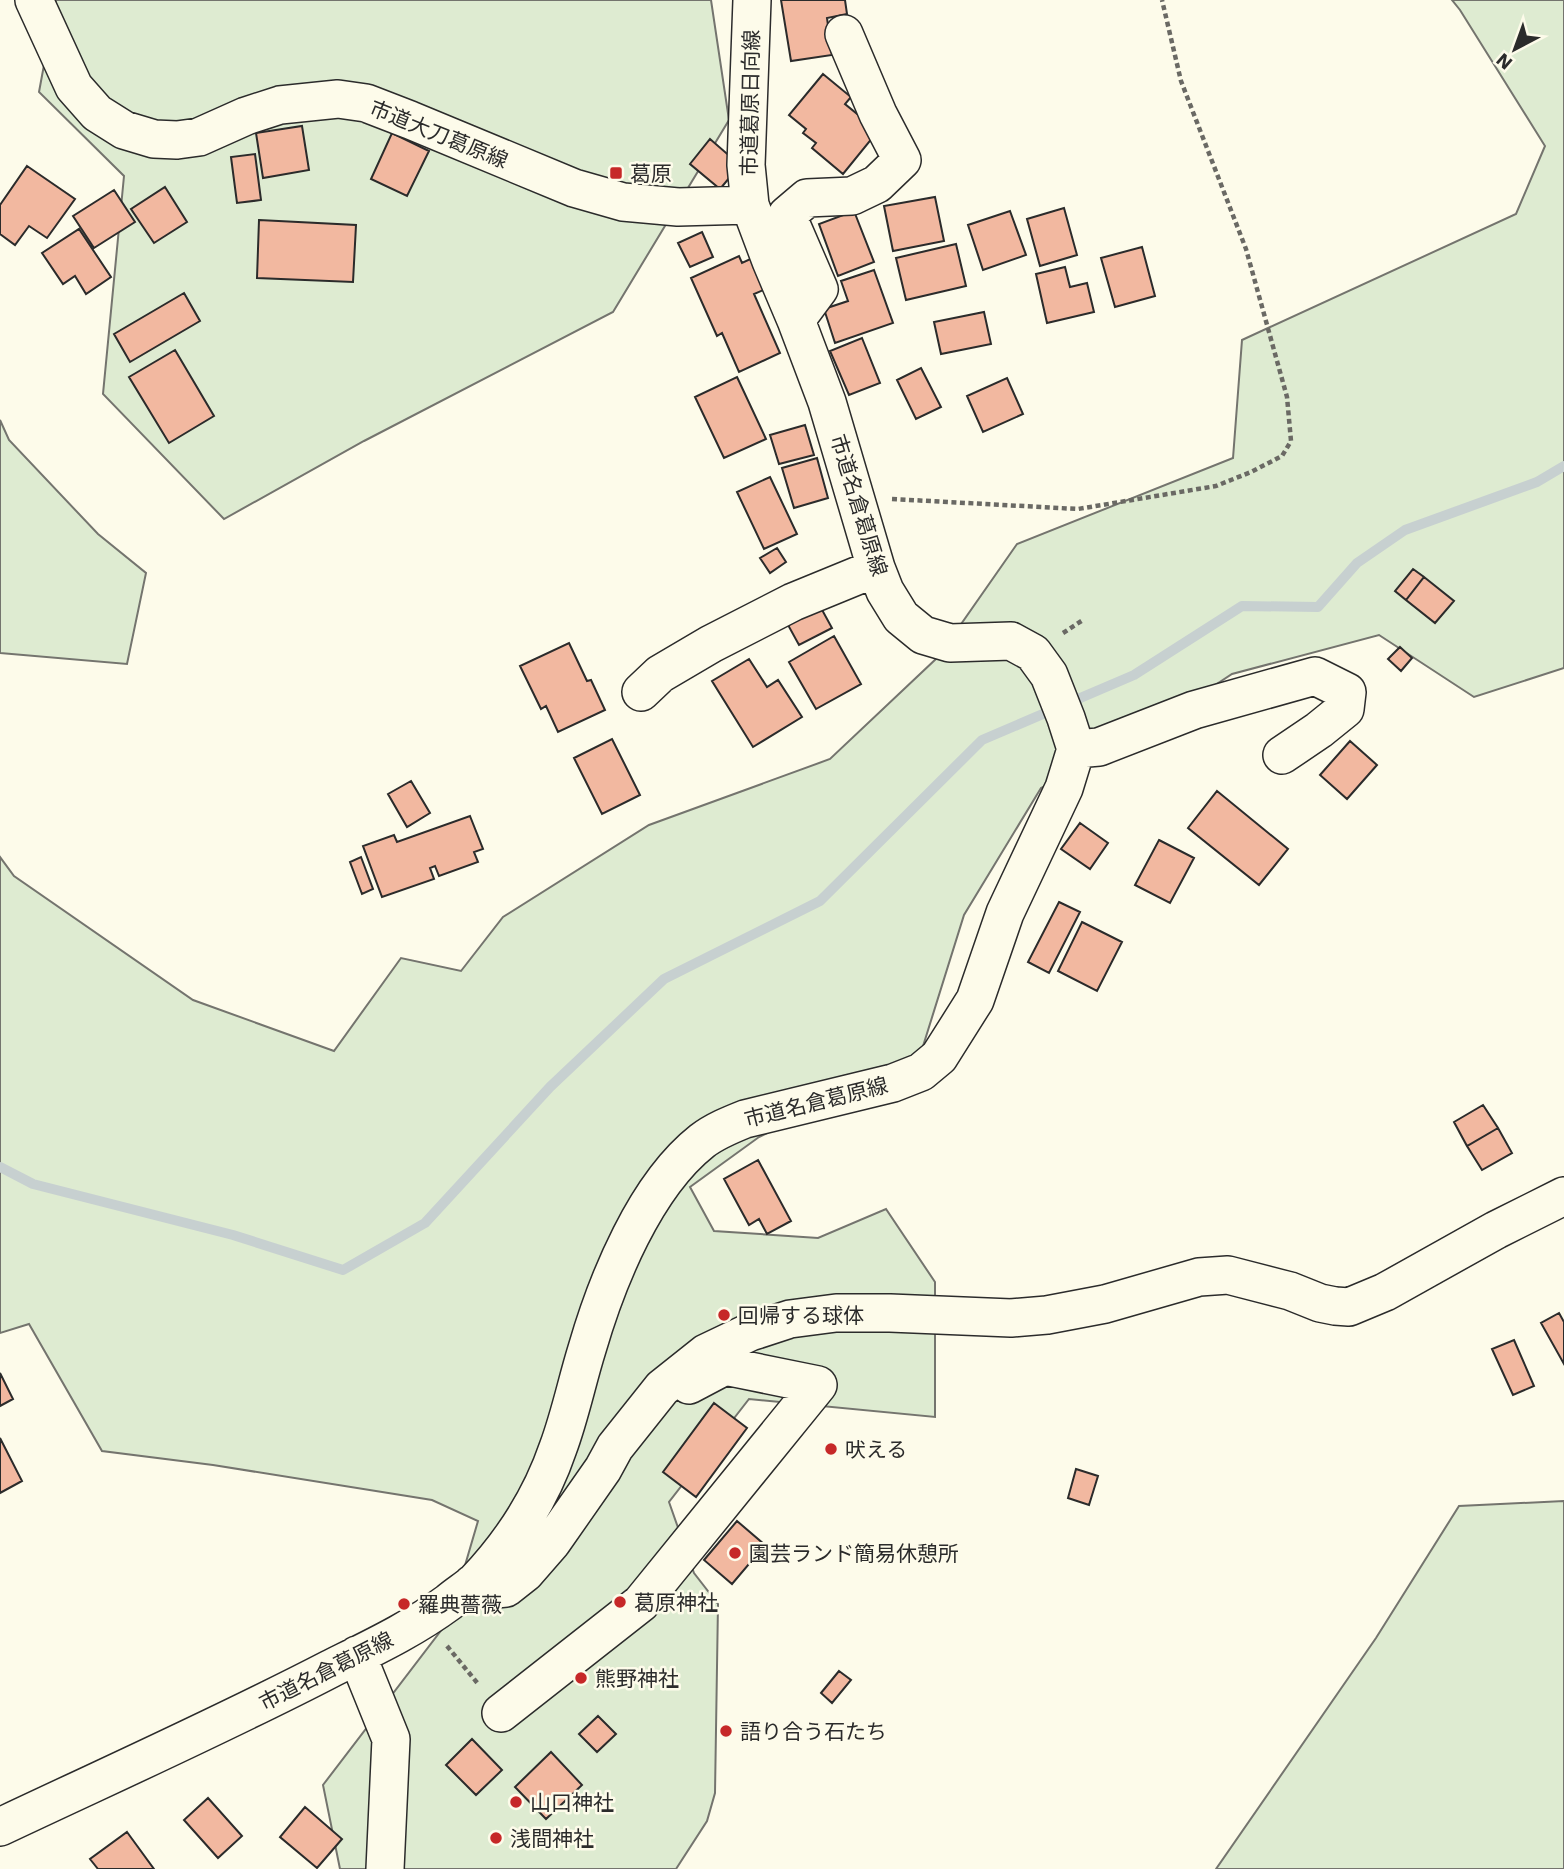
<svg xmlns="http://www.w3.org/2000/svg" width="1564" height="1869" viewBox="0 0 1564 1869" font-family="'Work Sans','Noto Sans JP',sans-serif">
	<rect width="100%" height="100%" fill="#fdfbea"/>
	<path fill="#deebd1" stroke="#74746e" stroke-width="2" d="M56,0H711L729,120L613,312L364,441L224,519L103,394L124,176L39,92Z
		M1452,0H1564V668L1474,697L1379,635L1232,674L1111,754L1041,788L964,915L919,1059L759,1137L690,1187L714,1231L818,1238L886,1209L935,1282V1417L749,1399L669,1502L694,1573L718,1604L715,1793L707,1821L676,1869H340L323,1785L449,1620L478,1521L432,1500L213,1465L102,1451L29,1324L0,1333V857L14,876L193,1000L334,1051L401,958L461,971L503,917L649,825L830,759L938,657L1017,544L1233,458L1242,340L1516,214L1545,146L1460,10Z
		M0,420L9,440L98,534L146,573L127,664L0,653Z
		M1564,1501V1869H1216L1376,1638L1459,1506Z"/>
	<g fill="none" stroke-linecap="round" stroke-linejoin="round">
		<path stroke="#c7d0d0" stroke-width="10" d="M0,1167L33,1184L233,1235L343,1270L425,1223L550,1087L664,979L820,901L982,740L1134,675L1242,606L1318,607L1357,563L1405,530L1537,482L1564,466"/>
	</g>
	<path fill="#f2b8a0" stroke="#2b2b2b" stroke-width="2" d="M781,0H845L847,14L827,18L832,55L791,61Z
		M823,74L851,97L845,104L878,131L843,174L812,148L816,143L803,133L806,129L789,115Z
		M302,126L309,170L263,178L256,133Z
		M392,133L429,151L407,196L371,179Z
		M710,139L740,165L720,189L690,164Z
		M255,154L261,200L237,203L231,157Z
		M27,166L75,199L47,238L29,226L15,245L0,234V205Z
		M165,187L187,222L154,243L131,209Z
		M114,190L135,222L94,248L73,216Z
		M935,197L944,241L893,251L884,206Z
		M1064,208L1077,255L1040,266L1027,219Z
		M854,211L874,262L838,276L819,224Z
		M1010,211L1026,255L983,270L968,225Z
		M259,220L356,225L353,282L257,278Z
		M79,229L111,277L86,294L75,276L63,284L42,253Z
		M702,232L713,257L690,267L678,243Z
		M956,244L966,286L906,300L896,258Z
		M1142,247L1155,296L1115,307L1101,258Z
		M759,255L773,286L754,294L780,353L739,372L722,333L717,336L691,278L739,256L742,263Z
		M1065,267L1070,287L1087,283L1094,312L1047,323L1036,274Z
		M874,270L893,323L835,343L824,309L848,301L841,281Z
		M184,293L200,321L130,362L114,334Z
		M984,312L991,344L941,354L934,322Z
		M862,338L880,383L849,395L830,351Z
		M175,350L214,416L169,443L129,377Z
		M921,368L941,407L916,419L897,380Z
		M737,377L766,439L724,458L695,397Z
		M1007,378L1023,414L983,432L967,396Z
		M805,425L814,455L779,464L770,435Z
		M817,458L828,498L794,508L782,468Z
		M770,477L797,534L764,549L737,492Z
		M777,548L786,562L770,573L760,558Z
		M1413,569L1424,577L1406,600L1395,591Z
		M1424,577L1454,601L1435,623L1406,600Z
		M815,597L832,628L799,645L782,614Z
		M834,636L861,684L816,709L789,662Z
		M569,643L587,681L591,680L605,710L558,732L546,706L541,709L520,666Z
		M1400,647L1412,658L1401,671L1388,659Z
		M749,659L767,687L778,680L802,717L753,747L712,681Z
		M612,739L640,795L602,814L574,758Z
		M1350,741L1377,765L1347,799L1320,775Z
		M411,781L430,813L407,827L388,794Z
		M1217,791L1288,849L1259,885L1188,828Z
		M470,816L483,849L474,852L478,862L439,876L435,866L430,868L434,879L382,897L363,846L394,835L397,842Z
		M1080,823L1108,843L1090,869L1061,849Z
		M1159,840L1194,858L1170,903L1135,885Z
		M361,857L373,889L362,894L350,862Z
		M1059,902L1080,912L1049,973L1028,962Z
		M1082,922L1122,942L1097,991L1058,971Z
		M1483,1105L1498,1128L1467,1146L1454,1122Z
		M1498,1128L1512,1153L1482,1170L1467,1146Z
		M758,1160L791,1221L767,1234L759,1219L749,1225L724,1179Z
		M1559,1313L1564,1322V1364L1541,1323Z
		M1514,1340L1534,1386L1513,1395L1492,1349Z
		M0,1373L13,1399L0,1406Z
		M714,1403L747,1428L696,1497L663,1472Z
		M0,1438L22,1481L0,1493Z
		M1076,1469L1098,1476L1089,1505L1068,1498Z
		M737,1521L765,1545L732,1584L704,1560Z
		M839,1671L851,1680L832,1703L821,1693Z
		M598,1716L616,1734L597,1752L579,1734Z
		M472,1739L502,1770L476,1795L446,1765Z
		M551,1752L582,1785L546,1819L515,1787Z
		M208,1798L242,1836L218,1858L184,1820Z
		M305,1807L342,1839L317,1868L280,1837Z
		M127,1832L154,1869H98L90,1859Z"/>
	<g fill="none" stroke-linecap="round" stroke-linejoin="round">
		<defs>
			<path id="minor" d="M34,0L74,87L97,113L124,130L154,139L177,140L199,137L246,116L280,105L338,99L366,103L410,120L574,188L623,202L678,207L750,205
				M796,320L819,289L787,215L807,198L852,196L877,184L902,160L878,114L844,34
				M641,692L660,674L711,644L793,602L876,568
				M1076,749L1099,747L1194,710L1315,676L1347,692L1345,709L1319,730L1282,755
				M472,1584L486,1590L506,1588L525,1573L552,1542L603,1469L615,1447L662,1388L706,1353L750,1332L790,1319L836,1313H890L1011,1318L1047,1315L1105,1304L1199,1277L1228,1275L1290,1291L1320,1303L1335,1306L1349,1307L1385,1292L1496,1230L1564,1196
				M357,1655L391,1739L385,1869
				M501,1713L641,1603L818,1385L725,1366L689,1385
				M0,1827C110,1775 222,1725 330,1669C372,1648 411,1630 449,1602C457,1595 467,1589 475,1582C511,1544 541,1498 558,1448C570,1416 577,1381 587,1349C607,1280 645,1186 702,1141C715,1131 730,1125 745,1119L893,1083L921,1072L939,1057L975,1000L1005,913L1064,788L1076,749L1066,718L1049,675L1033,653L1011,641L950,643L923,635L901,617L885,591L876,568L827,402L796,320L771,261L750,205L746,165L752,0"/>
		</defs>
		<use href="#minor" stroke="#2b2b2b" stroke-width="40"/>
		<path stroke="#6a6964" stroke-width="4.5" stroke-dasharray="5 3.5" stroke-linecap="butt" d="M892,499L1078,509L1216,486L1251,472L1282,456L1291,441L1287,397L1246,249L1181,81L1162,0
			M1063,633L1083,620
			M447,1646L479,1685"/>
		<use href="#minor" stroke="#fdfbea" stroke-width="37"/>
	</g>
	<g fill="#c62828" stroke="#fdfbea" stroke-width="2.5">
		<rect x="609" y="166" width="14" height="14" rx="3.5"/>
		<circle cx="724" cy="1315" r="7"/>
		<circle cx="831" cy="1449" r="7"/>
		<circle cx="735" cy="1553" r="7"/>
		<circle cx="620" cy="1602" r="7"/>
		<circle cx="404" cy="1604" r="7"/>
		<circle cx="581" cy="1678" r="7"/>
		<circle cx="726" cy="1731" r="7"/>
		<circle cx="516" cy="1802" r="7"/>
		<circle cx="496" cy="1838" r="7"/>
	</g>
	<g text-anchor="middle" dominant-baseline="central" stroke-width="5" stroke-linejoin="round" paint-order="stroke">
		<g font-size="21" fill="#2b2b2b" stroke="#fdfbea">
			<text transform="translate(750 103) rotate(-89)">市道葛原日向線</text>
			<text transform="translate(439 134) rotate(22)">市道大刀葛原線</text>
			<text transform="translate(859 505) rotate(73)">市道名倉葛原線</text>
			<text transform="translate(816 1102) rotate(-14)">市道名倉葛原線</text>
			<text transform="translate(326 1671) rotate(-27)">市道名倉葛原線</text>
		</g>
		<g font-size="21" fill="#2b2b2b" stroke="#fdfbea" text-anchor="start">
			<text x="630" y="173">葛原</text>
			<text x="738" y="1315">回帰する球体</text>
			<text x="845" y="1449">吠える</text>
			<text x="749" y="1553">園芸ランド簡易休憩所</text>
			<text x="634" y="1602">葛原神社</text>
			<text x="418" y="1604">羅典薔薇</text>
			<text x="595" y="1678">熊野神社</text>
			<text x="740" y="1731">語り合う石たち</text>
			<text x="530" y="1802">山口神社</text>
			<text x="510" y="1838">浅間神社</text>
		</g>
	</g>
	<g transform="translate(1515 49) rotate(221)" stroke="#fdfbea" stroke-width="5" paint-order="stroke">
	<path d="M0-5L12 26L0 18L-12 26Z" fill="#2b2b2b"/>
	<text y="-10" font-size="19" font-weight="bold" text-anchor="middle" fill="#2b2b2b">N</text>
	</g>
</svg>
